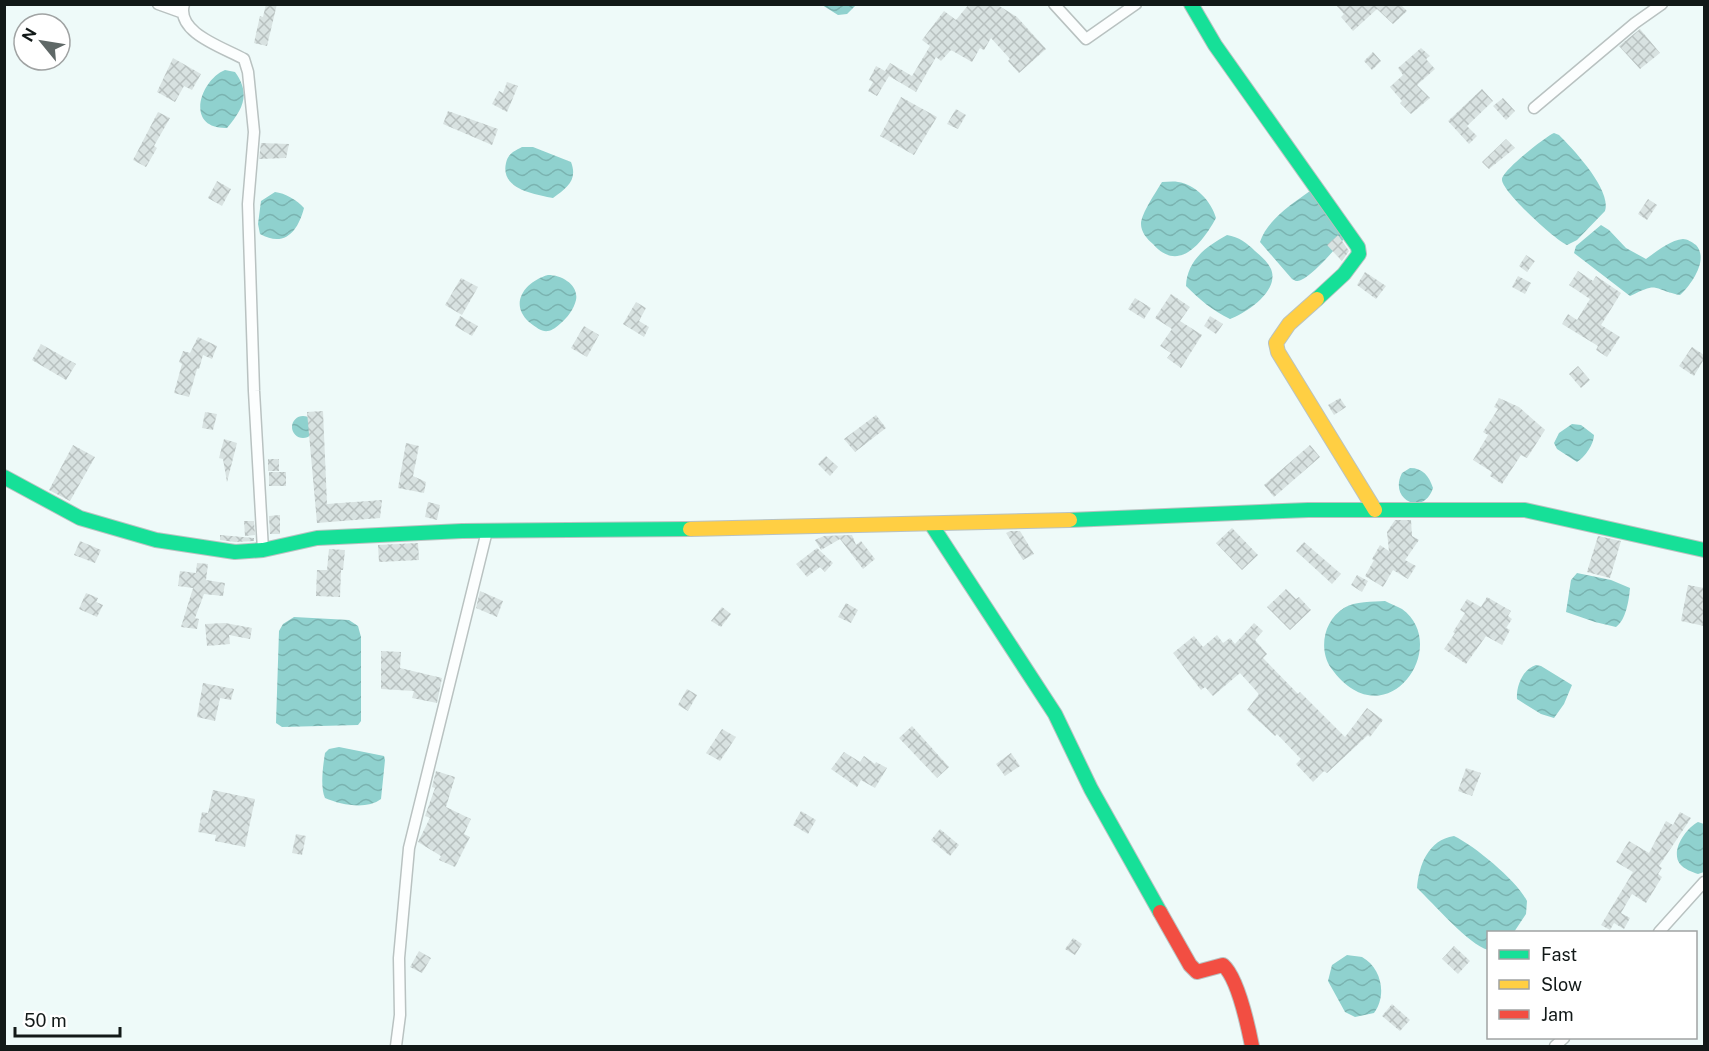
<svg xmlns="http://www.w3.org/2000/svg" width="1709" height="1051" viewBox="0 0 1709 1051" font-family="'Public Sans',sans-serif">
	<defs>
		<pattern id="water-waves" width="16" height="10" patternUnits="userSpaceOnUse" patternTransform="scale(1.5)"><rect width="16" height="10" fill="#8fd1ce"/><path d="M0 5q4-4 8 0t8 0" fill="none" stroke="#7ab3b0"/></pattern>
		<pattern id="building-cross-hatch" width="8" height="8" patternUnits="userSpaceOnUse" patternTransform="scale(1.5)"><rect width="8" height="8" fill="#d8e2e1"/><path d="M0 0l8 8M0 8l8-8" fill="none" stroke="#b8c1c0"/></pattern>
	</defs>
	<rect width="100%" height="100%" fill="#eefaf9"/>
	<path fill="url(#water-waves)" d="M822,5H856L847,14L838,15Z
		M225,70L235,72C251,94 243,109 227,128C184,129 200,80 225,70Z
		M1554,133L1559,135C1573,149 1612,190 1605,211L1577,240L1567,245C1555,240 1500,190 1502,179C1503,170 1545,137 1554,133Z
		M522,147H533L571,162C578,180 567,188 553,198C534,194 500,189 506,163C508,154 514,151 522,147Z
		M1162,182C1167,182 1173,181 1178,182C1195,184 1212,202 1216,218C1203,242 1179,274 1153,244C1147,239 1141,232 1141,224C1141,214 1156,192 1162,182Z
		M1310,191L1344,234L1343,240C1333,251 1314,274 1301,280C1296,282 1296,281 1292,279L1260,242C1267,220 1292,204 1310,191Z
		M275,192C285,193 297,200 304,208C298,231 285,248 260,234L258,224L261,201Z
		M1601,225L1609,230L1626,248L1646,259C1656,252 1670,240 1683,239C1687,239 1692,242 1696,245C1709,259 1692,284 1680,295C1651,289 1660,281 1630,296L1574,253L1576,246Z
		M1227,235C1239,237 1247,243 1255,251C1261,256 1268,262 1271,269C1280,291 1246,313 1230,319C1213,311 1199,299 1186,286C1187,260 1207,246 1227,235Z
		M548,275C562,275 579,285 576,300C574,309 567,318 561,323C547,336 542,332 529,322C508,303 526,281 548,275Z
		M292 427a11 11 0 1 1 22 0a11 11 0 1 1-22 0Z
		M1572,424L1581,425L1594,435C1594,444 1585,457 1577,462L1557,449L1554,443L1559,433Z
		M1410,468C1423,468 1429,476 1433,488C1424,517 1388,500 1402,473Z
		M1577,573L1611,580L1630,588C1629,600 1626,620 1616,627L1595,622L1566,612L1571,580Z
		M1385,601C1390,604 1397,606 1402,609C1453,646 1385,743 1331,668C1318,649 1324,620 1344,608C1355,601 1373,602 1385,601Z
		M294,617L349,620L358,626L361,637V721L358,725L282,727L276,723L279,631L283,624Z
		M1536,665L1541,666L1572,685L1564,704L1554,718L1541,714L1517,699C1516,686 1523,669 1536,665Z
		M339,747L384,756L385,760L381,799C367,810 341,805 325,798C320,787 323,766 325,753L329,749Z
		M1698,822L1704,824V872L1698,874C1692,872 1684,869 1680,864C1670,851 1686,828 1698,822Z
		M1454,836C1475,846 1517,881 1527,901L1526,914L1514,932H1488V950C1468,944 1434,904 1417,888C1419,865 1428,840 1454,836Z
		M1347,955C1351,956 1358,956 1362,957C1382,968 1387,996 1374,1013L1355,1017L1345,1012L1328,981L1332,965Z"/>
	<path fill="url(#building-cross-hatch)" d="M266,4H277L267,46L254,43L260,16L263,17Z
		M969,4H996L1017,17L1046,49L1019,73L1008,61L1010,59L991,38L984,50L980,48L972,62L951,50L941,61L936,57L916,92L889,76L877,96L868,91L873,82L869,80L876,66L885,71L890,63L912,76L930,46L922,40L944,11L956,20Z
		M1335,4H1400L1407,11L1393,24L1377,9L1353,31L1341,17L1344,14Z
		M1640,29L1660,53L1640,69L1619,46Z
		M1421,48L1430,56L1426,59L1435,69L1417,85L1430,98L1411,114L1400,103L1402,101L1390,87L1403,75L1398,68Z
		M1373,52L1381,61L1372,70L1364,61Z
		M173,58L201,74L192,90L184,86L175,102L157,92Z
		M507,82L518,86L507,112L492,104L499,91L503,93Z
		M1482,89L1493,101L1467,126L1477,136L1469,144L1448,121Z
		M901,97L937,117L914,155L880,136Z
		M1503,98L1515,111L1506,120L1493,106Z
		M956,109L966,115L958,129L947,124Z
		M448,111L498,129L492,145L443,124Z
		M158,112L170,118L154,146L157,148L146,167L133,160Z
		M1506,139L1515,148L1489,169L1482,162Z
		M261,143L289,144L286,158L259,159Z
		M217,181L231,189L222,206L208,198Z
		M1648,199L1657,205L1647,220L1638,214Z
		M1338,235L1349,251L1342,261L1327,245Z
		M1526,255L1535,261L1527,272L1519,266Z
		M1578,271L1593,281L1596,276L1621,293L1601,325L1620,337L1607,357L1596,350L1598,346L1562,324L1568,314L1577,320L1590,299L1569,285Z
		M1365,272L1386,286L1376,299L1357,285Z
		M1518,276L1531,283L1525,294L1512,287Z
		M461,278L478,287L462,315L445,305Z
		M1171,294L1190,307L1180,321L1202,335L1181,368L1167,358L1171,353L1160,346L1172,329L1155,318Z
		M1135,298L1151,308L1144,319L1128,309Z
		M636,302L646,308L639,321L649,327L644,337L623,324Z
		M460,316L478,326L472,336L455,326Z
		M1210,316L1223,324L1216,334L1204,326Z
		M584,326L599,335L587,357L571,348Z
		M198,337L217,346L212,359L203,355L199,369H197L189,397L174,393L182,364L179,362L183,351L190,353Z
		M41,344L76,364L66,380L32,360Z
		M1692,347L1704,355V359L1694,376L1679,366Z
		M1578,366L1590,380L1581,388L1569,374Z
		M1340,398L1346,407L1334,415L1328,405Z
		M1499,398L1519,407L1545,430L1527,458L1521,455L1502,484L1490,476L1492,472L1473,460L1488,435L1483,432L1498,409L1494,407Z
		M323,411L327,504L382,500L380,518L317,523L307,412Z
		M205,412L217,414L213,430L202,428Z
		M876,415L886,428L855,452L844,439Z
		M224,439L237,443L227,482L223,459L219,458Z
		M406,443L419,446L413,476L426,482L424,493L398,488Z
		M73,445L95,457L70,501L49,490Z
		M1310,445L1320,457L1274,497L1264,485Z
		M826,456L838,467L830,476L818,464Z
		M268,459H279V471H268Z
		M269,472H286V486H269Z
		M428,502L440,505L437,520L425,517Z
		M280,515V534H270L269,516Z
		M1395,520H1411L1412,536L1419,540L1405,560L1416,566L1408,579L1393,570L1383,587L1365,576L1374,560L1372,559L1380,545L1389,551L1387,532Z
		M244,521H254L255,535L245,536Z
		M1232,528L1258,555L1242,570L1216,543Z
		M1010,531H1020L1034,554L1023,560L1006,533Z
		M220,535L254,538V541L235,542L220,540Z
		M852,535L856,545L861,541L875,559L863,569L840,539L821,550L815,540L824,536Z
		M1598,536L1621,541L1610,578L1587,572Z
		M80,541L101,550L95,563L74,555Z
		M1304,542L1341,574L1332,584L1296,551Z
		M418,543L419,560L379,562L378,545Z
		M817,548L833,563L825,572L820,567L807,577L796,564Z
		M329,549L345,550L343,570H341L340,597L316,596L317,570H327Z
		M197,563L208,564L206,580L225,583L223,596L204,594L195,618L199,619L197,629L181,627L193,588L178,586L180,571L196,573Z
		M1357,575L1368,581L1362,592L1351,585Z
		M1688,585L1704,588V626L1681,621Z
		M1286,589L1296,599L1299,597L1311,610L1290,630L1267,607Z
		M480,591L503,601L497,617L476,608Z
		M86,593L98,598L96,602L103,605L97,617L79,609Z
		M1487,597L1511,611L1508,616L1512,619L1506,628L1510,630L1502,645L1486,636L1466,664L1444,649L1455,633L1453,632L1465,613L1460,610L1467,599L1481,607Z
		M846,603L858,610L851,623L838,617Z
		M722,607L731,614L721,627L711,621Z
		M225,623L252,628L250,639L229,635L230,644L207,646L205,624Z
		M1254,623L1263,631L1255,640L1267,654L1263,658L1298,694L1300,692L1345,737L1367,708L1383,720L1370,737L1368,735L1327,773L1324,771L1313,782L1296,764L1301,759L1277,734L1275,736L1247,710L1259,694L1240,673L1213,696L1205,687L1201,690L1173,653L1194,636L1203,647L1217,635L1223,643L1230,638L1235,644Z
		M381,651L401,652L400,668L442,678L437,703L412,698L414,691L381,689Z
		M203,683L234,689L231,700L220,698L215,721L197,717Z
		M687,689L697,695L688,711L678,705Z
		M912,726L949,767L937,778L899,738Z
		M722,729L736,737L720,761L706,753Z
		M844,752L860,762L864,756L875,764L876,762L887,768L875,788L861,780L857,787L831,769Z
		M1011,753L1020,766L1005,776L996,764Z
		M1466,768L1481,773L1472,796L1458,791Z
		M436,771L455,777L446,807L471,819L464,834L470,837L455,867L439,860L441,856L418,842L430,818L425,816L435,788L432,787Z
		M213,790L255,799L245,847L215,841L216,835L198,832L202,812L208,813Z
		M801,811L816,820L808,834L793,825Z
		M1680,812L1691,818L1659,866L1662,868L1658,874L1662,877L1646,903L1632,894L1621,913L1630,918L1624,929L1614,923L1610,930L1601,925L1633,872L1616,862L1629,841L1649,853L1666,821L1673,825Z
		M940,829L959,845L950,856L931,840Z
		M296,834L306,836L302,855L292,853Z
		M1073,938L1082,944L1075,955L1065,949Z
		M1454,946L1470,961L1458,974L1442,959Z
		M419,951L431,958L422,973L410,967Z
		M1392,1004L1410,1020L1400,1031L1382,1016Z"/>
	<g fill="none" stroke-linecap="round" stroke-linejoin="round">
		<defs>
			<path id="street" d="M158,4L183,13
				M184,4C175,33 225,48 244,59L248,72L254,132L248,204L254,391L263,550
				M1054,4L1086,39L1136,4
				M1534,108L1635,23L1662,4
				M1659,932L1704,882
				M396,1046L400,1015L399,958L409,848L487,531
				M1555,1046L1564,1038"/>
			<path id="fast" d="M1191,4L1215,45L1358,247L1359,254L1344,274L1317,299
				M4,477L80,518L156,540L235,552L263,550L317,538L462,531L690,529
				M1070,520L1308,510H1525L1704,550
				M931,524L1055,714L1091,789L1160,912"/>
			<path id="slow" d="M1317,299L1289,324L1276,343L1278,352L1375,510
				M690,529L1070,520"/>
			<path id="jam" d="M1160,912L1190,965L1197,972L1223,965C1238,978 1248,1026 1252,1046"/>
		</defs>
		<use href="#street" stroke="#b9c2c1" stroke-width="13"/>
		<use href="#fast" stroke="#b9c2c1" stroke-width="16"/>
		<use href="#slow" stroke="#b9c2c1" stroke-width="16"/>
		<use href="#jam" stroke="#b9c2c1" stroke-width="16"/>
		<use href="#street" stroke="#fcfefe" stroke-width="10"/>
		<use href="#fast" stroke="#16e098" stroke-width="14"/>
		<use href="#slow" stroke="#ffcf43" stroke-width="14"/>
		<use href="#jam" stroke="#f24e42" stroke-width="14"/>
	</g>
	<rect width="1709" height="1051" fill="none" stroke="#121918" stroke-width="12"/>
	<rect x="1487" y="931" width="210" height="108" fill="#ffffff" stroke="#a0a3a3" stroke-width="1.5"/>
	<rect x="1499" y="950" width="30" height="9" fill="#16e098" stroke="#a0a3a3" stroke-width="1.5"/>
	<text x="1541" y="961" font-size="18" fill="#121918">Fast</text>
	<rect x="1499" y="980" width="30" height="9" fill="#ffcf43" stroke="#a0a3a3" stroke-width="1.5"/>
	<text x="1541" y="991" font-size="18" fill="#121918">Slow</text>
	<rect x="1499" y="1010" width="30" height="9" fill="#f24e42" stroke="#a0a3a3" stroke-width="1.5"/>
	<text x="1541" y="1021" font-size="18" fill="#121918">Jam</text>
	<g transform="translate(42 42) rotate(300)"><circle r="28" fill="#ffffff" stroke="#a0a3a3" stroke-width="1.5"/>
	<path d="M0-4.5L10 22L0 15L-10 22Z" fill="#5f6867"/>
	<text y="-9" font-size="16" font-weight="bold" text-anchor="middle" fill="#121918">N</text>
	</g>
	<path d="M15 1027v9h105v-9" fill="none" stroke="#121918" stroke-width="3"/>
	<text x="24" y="1027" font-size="18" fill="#121918" stroke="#ffffff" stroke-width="4.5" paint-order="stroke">50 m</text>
</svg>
